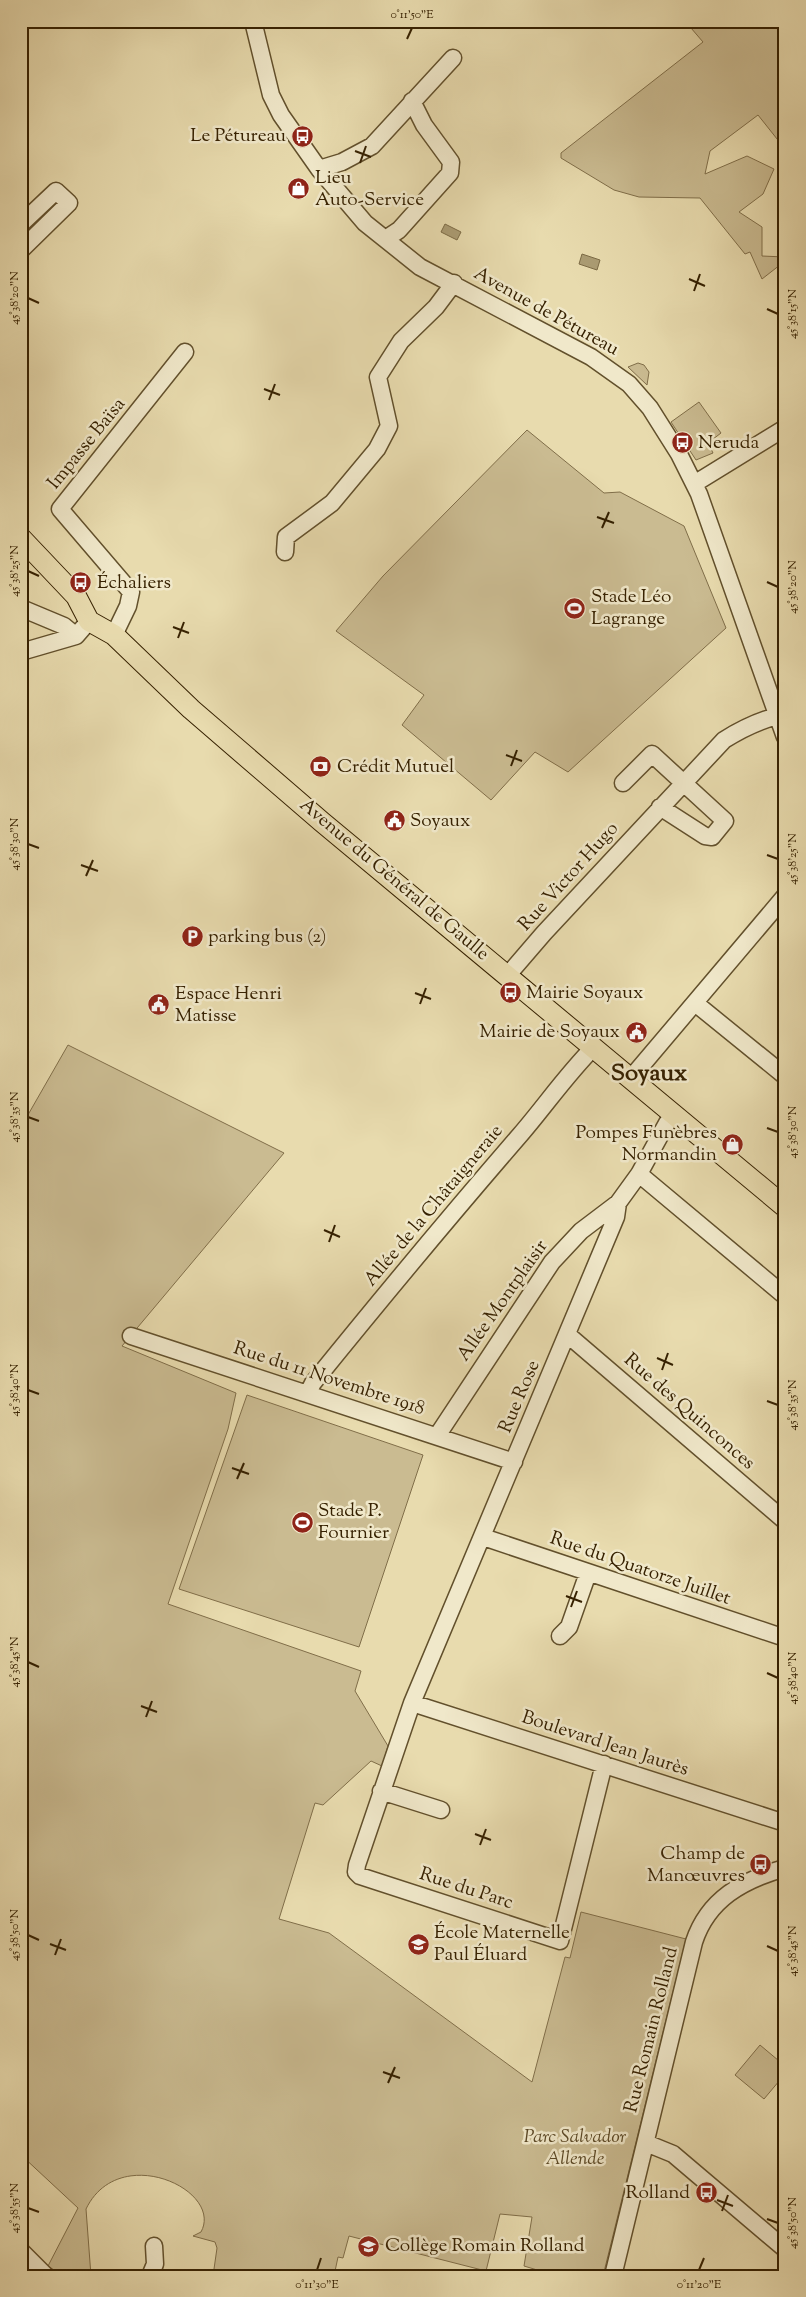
<svg xmlns="http://www.w3.org/2000/svg" width="806" height="2297" viewBox="0 0 806 2297" font-family="'Sorts Mill Goudy',serif">
	<rect width="100%" height="100%" fill="#e8dbae"/>
	<filter id="stains"><feTurbulence type="fractalNoise" baseFrequency=".004" numOctaves="4"/><feColorMatrix values="0 0 0 0 .2 0 0 0 0 .09 0 0 0 0 .02 0 0 0 .5 -.17"/></filter>
	<radialGradient id="worn" r=".72"><stop offset=".6" stop-color="#630" stop-opacity="0"/><stop offset="1" stop-color="#630" stop-opacity=".3"/></radialGradient>
	<path fill="#cabb91" stroke="#806e49" d="M685,21H785V149L758,115L710,151L705,174L747,156L774,169L763,194L739,212L762,227V256L785,257V261L762,279L750,252L745,254L700,198L639,197L614,190L561,158V153L703,42Z
		M638,363L644,365L649,372L647,385L628,367Z
		M699,402L721,433L708,443L713,453L696,460L671,422Z
		M527,430L604,493L620,492L684,526L726,628L568,772L535,752L491,800L402,725L424,695L336,631L383,576Z
		M68,1045L284,1153L122,1346L236,1393L228,1429L168,1604L361,1671L355,1691L388,1746L382,1766L371,1761L323,1805L315,1803L279,1919L329,1933L532,2082L565,1957L570,1958L581,1912L686,1939L603,2276H557L524,2266L532,2217L500,2214L486,2271L349,2236L343,2258L338,2257L334,2276H213L217,2248L215,2242L193,2236L201,2232C224,2190 119,2141 86,2209L91,2276H63L48,2266L78,2208L21,2155V1127Z
		M247,1395L423,1455L359,1647L179,1589Z
		M760,2045L785,2066V2074L764,2099L735,2075Z"/>
	<path fill="#ab9c73" stroke="#7c6b45" d="M445,224L461,232L457,240L441,232Z
		M582,254L600,260L597,270L579,264Z"/>
	<g fill="none" stroke-linecap="round" stroke-linejoin="round">
		<defs>
			<path id="minor" d="M253,21L271,95L281,115L319,169L365,223L420,267L591,357L629,384L650,408L679,454L699,494L785,737
				M319,169L342,162L372,146L453,58
				M21,224L56,191L69,203L21,250
				M387,238L399,230L450,173L451,162L424,125L412,101
				M694,484L785,428
				M285,552L286,537L332,503L377,449L389,426L378,377L401,341L436,307L454,283
				M21,608L64,626L76,636
				M114,635L128,606L131,592L60,509L185,352
				M21,652L76,636L89,621
				M623,783L652,754L725,821L712,837L705,836L660,807
				M510,976L513,969L544,933L724,740C743,728 762,719 785,714
				M695,1003L785,1076
				M631,1078L785,896
				M639,1174L785,1296
				M568,1335L785,1521
				M131,1336L514,1462
				M308,1393L313,1383C381,1299 450,1216 520,1135C545,1106 567,1074 594,1047
				M437,1436L552,1262L581,1231L618,1203
				M483,1537L785,1638
				M560,1636L569,1627L588,1573
				M412,1703L785,1823
				M604,1764L560,1941L360,1876L356,1872L357,1865L412,1703L616,1217L618,1203L639,1174L667,1123L675,1114
				M381,1791L441,1810
				M646,2143L673,2154L785,2249
				M21,2251L46,2276
				M150,2276L155,2264L154,2246
				M613,2276L694,1942C708,1899 743,1880 785,1868"/>
			<path id="major" d="M21,538L76,596L89,621L114,635L191,709L322,822L785,1207"/>
		</defs>
		<use href="#minor" stroke="#62502c" stroke-width="19"/>
		<use href="#major" stroke="#362101" stroke-width="22"/>
		<use href="#minor" stroke="#f0e8ca" stroke-width="16"/>
		<use href="#major" stroke="#e8dbae" stroke-width="20"/>
	</g>
	<path fill="none" stroke="#362101" stroke-width="2" d="M407,39L412,28M355,151L371,157M360,163L366,146M689,279L705,286M694,291L700,274M28,298L39,303M767,309L778,314M264,389L280,395M269,400L275,384M597,517L614,523M602,528L609,512M28,571L39,576M767,582L778,587M173,627L189,633M178,638L184,622M506,755L522,761M511,766L517,750M28,844L39,848M767,855L778,859M81,865L98,871M86,876L93,860M415,993L431,999M420,1004L426,988M28,1117L39,1121M767,1128L778,1132M324,1230L340,1237M329,1242L335,1225M657,1358L673,1365M662,1370L668,1353M28,1390L39,1394M767,1401L778,1405M232,1468L249,1474M237,1479L244,1463M566,1596L582,1602M571,1607L577,1591M28,1662L39,1667M767,1673L778,1678M141,1706L157,1712M146,1717L152,1701M475,1834L491,1840M480,1845L486,1829M28,1935L39,1940M50,1944L66,1950M767,1946L778,1951M55,1955L61,1939M383,2072L400,2078M388,2083L395,2067M717,2200L733,2206M28,2208L39,2212M722,2211L728,2195M767,2219L778,2223M317,2270L321,2258M699,2270L704,2258"/>
	<defs>
		<symbol id="bus-disc" viewBox="-11 -11 22 22"><circle r="9.5" fill="#8f2418" stroke="#f0e8ca"/><path d="M-5-6H5V4H4V6H2V4H-2V6H-4V4H-5ZM-3.5-4V0h7V-4ZM-3.5 1.2v1.5H-2V1.2ZM2 1.2v1.5H3.5V1.2Z" fill="#fff"/></symbol>
		<symbol id="shop-disc" viewBox="-11 -11 22 22"><circle r="9.5" fill="#8f2418" stroke="#f0e8ca"/><path d="M-5-2.5h2.3a2.7 3.5 0 0 1 5.4 0H5L5.5 6h-11ZM-1.5-2.5h3a1.5 2.3 0 0 0-3 0Z" fill="#fff"/></symbol>
		<symbol id="stadium-disc" viewBox="-11 -11 22 22"><circle r="9.5" fill="#8f2418" stroke="#f0e8ca"/><path d="M0-5a6.5 5 0 1 0 0 10a6.5 5 0 1 0 0-10ZM-3.5-1.8h7v3.6h-7Z" fill="#fff"/></symbol>
		<symbol id="bank-disc" viewBox="-11 -11 22 22"><circle r="9.5" fill="#8f2418" stroke="#f0e8ca"/><path d="M-6-4H6V4H-6ZM0-2.3a2.3 2.3 0 1 0 0 4.6a2.3 2.3 0 1 0 0-4.6Z" fill="#fff"/></symbol>
		<symbol id="civic-disc" viewBox="-11 -11 22 22"><circle r="9.5" fill="#8f2418" stroke="#f0e8ca"/><path d="M-.6-6.5H3V-4.5H.6V-3L4-1V1h2V6H-6V1h2V-1L-.6-3ZM-1.2 2.5V6h2.4V2.5Z" fill="#fff"/></symbol>
		<symbol id="parking-disc" viewBox="-11 -11 22 22"><circle r="9.5" fill="#8f2418" stroke="#f0e8ca"/><path d="M-3.5-5.5H1a3.5 3.5 0 0 1 0 7H-1V5.5H-3.5ZM-1-3.4V-.6H.8a1.4 1.4 0 0 0 0-2.8Z" fill="#fff"/></symbol>
		<symbol id="school-disc" viewBox="-11 -11 22 22"><circle r="9.5" fill="#8f2418" stroke="#f0e8ca"/><path d="M0-5L7-2L0 1L-7-2ZM-4 1L0 2.5L4 1V4Q0 6-4 4Z" fill="#fff"/></symbol>
	</defs>
	<g fill-rule="evenodd">
		<use href="#bus-disc" x="290" y="124" width="25" height="25"/>
		<use href="#shop-disc" x="286" y="176" width="25" height="25"/>
		<use href="#bus-disc" x="670" y="430" width="25" height="25"/>
		<use href="#bus-disc" x="68" y="570" width="25" height="25"/>
		<use href="#stadium-disc" x="562" y="596" width="25" height="25"/>
		<use href="#bank-disc" x="308" y="754" width="25" height="25"/>
		<use href="#civic-disc" x="382" y="808" width="25" height="25"/>
		<use href="#parking-disc" x="180" y="924" width="25" height="25"/>
		<use href="#bus-disc" x="498" y="980" width="25" height="25"/>
		<use href="#civic-disc" x="146" y="992" width="25" height="25"/>
		<use href="#civic-disc" x="624" y="1020" width="25" height="25"/>
		<use href="#shop-disc" x="720" y="1132" width="25" height="25"/>
		<use href="#stadium-disc" x="290" y="1510" width="25" height="25"/>
		<use href="#bus-disc" x="748" y="1852" width="25" height="25"/>
		<use href="#school-disc" x="406" y="1932" width="25" height="25"/>
		<use href="#bus-disc" x="694" y="2180" width="25" height="25"/>
		<use href="#school-disc" x="356" y="2234" width="25" height="25"/>
	</g>
	<g text-anchor="middle" dominant-baseline="central" stroke-width="5" stroke-linejoin="round" paint-order="stroke">
		<g font-size="19" fill="#362101" stroke="#f0e8ca" text-anchor="start">
			<text x="286" y="136" text-anchor="end">Le Pétureau</text>
			<text x="315" y="178">Lieu<tspan x="315" dy="22">Auto-Service</tspan></text>
			<text x="698" y="443">Neruda</text>
			<text x="97" y="583">Échaliers</text>
			<text x="591" y="597">Stade Léo<tspan x="591" dy="22">Lagrange</tspan></text>
			<text x="337" y="767">Crédit Mutuel</text>
			<text x="410" y="821">Soyaux</text>
			<text x="208" y="937">parking bus (2)</text>
			<text x="526" y="993">Mairie Soyaux</text>
			<text x="175" y="994">Espace Henri<tspan x="175" dy="22">Matisse</tspan></text>
			<text x="620" y="1032" text-anchor="end">Mairie de Soyaux</text>
			<text x="717" y="1133" text-anchor="end">Pompes Funèbres<tspan x="717" dy="22">Normandin</tspan></text>
			<text x="318" y="1511">Stade P.<tspan x="318" dy="22">Fournier</tspan></text>
			<text x="745" y="1854" text-anchor="end">Champ de<tspan x="745" dy="22">Manœuvres</tspan></text>
			<text x="434" y="1933">École Maternelle<tspan x="434" dy="22">Paul Éluard</tspan></text>
			<text x="690" y="2193" text-anchor="end">Rolland</text>
			<text x="385" y="2246">Collège Romain Rolland</text>
		</g>
		<g font-size="19" fill="#362101" stroke="#f0e8ca">
			<text transform="translate(546 312) rotate(29)">Avenue de Pétureau</text>
			<text transform="translate(87 444) rotate(-51)">Impasse Baïsa</text>
			<text transform="translate(569 877) rotate(-48)">Rue Victor Hugo</text>
			<text transform="translate(394 880) rotate(40)">Avenue du Général de Gaulle</text>
			<text transform="translate(434 1206) rotate(-50)">Allée de la Châtaigneraie</text>
			<text transform="translate(503 1301) rotate(-55)">Allée Montplaisir</text>
			<text transform="translate(329 1379) rotate(18)">Rue du 11 Novembre 1918</text>
			<text transform="translate(520 1397) rotate(-67)">Rue Rose</text>
			<text transform="translate(689 1412) rotate(41)">Rue des Quinconces</text>
			<text transform="translate(640 1569) rotate(19)">Rue du Quatorze Juillet</text>
			<text transform="translate(605 1744) rotate(18)">Boulevard Jean Jaurès</text>
			<text transform="translate(466 1889) rotate(18)">Rue du Parc</text>
			<text transform="translate(652 2030) rotate(-76)">Rue Romain Rolland</text>
		</g>
		<g font-size="19" font-style="italic" fill="#5b4825" stroke="#f0e8ca">
			<text x="575" y="2137">Parc Salvador<tspan x="575" dy="22">Allende</tspan></text>
		</g>
		<g font-size="24" font-weight="bold" fill="#362101" stroke="#f0e8ca">
			<text x="649" y="1074">Soyaux</text>
		</g>
	</g>
	<rect width="806" height="2297" fill="none" stroke="#e8dbae" stroke-width="55"/>
	<rect x="28" y="28" width="750" height="2242" fill="none" stroke="#362101" stroke-width="2"/>
	<g font-size="12" text-anchor="middle" fill="#362101">
		<text x="412" y="18">0°11'50"E</text>
		<text transform="translate(14 298) rotate(-90)" y="4">45°38'20"N</text>
		<text transform="translate(792 314) rotate(-90)" y="4">45°38'15"N</text>
		<text transform="translate(14 571) rotate(-90)" y="4">45°38'25"N</text>
		<text transform="translate(792 587) rotate(-90)" y="4">45°38'20"N</text>
		<text transform="translate(14 844) rotate(-90)" y="4">45°38'30"N</text>
		<text transform="translate(792 859) rotate(-90)" y="4">45°38'25"N</text>
		<text transform="translate(14 1117) rotate(-90)" y="4">45°38'35"N</text>
		<text transform="translate(792 1132) rotate(-90)" y="4">45°38'30"N</text>
		<text transform="translate(14 1390) rotate(-90)" y="4">45°38'40"N</text>
		<text transform="translate(792 1405) rotate(-90)" y="4">45°38'35"N</text>
		<text transform="translate(14 1662) rotate(-90)" y="4">45°38'45"N</text>
		<text transform="translate(792 1678) rotate(-90)" y="4">45°38'40"N</text>
		<text transform="translate(14 1935) rotate(-90)" y="4">45°38'50"N</text>
		<text transform="translate(792 1951) rotate(-90)" y="4">45°38'45"N</text>
		<text transform="translate(14 2208) rotate(-90)" y="4">45°38'55"N</text>
		<text transform="translate(792 2223) rotate(-90)" y="4">45°38'50"N</text>
		<text x="317" y="2288">0°11'30"E</text>
		<text x="699" y="2288">0°11'20"E</text>
	</g>
	<rect width="100%" height="100%" filter="url(#stains)"/>
	<rect width="100%" height="100%" fill="url(#worn)"/>
</svg>
